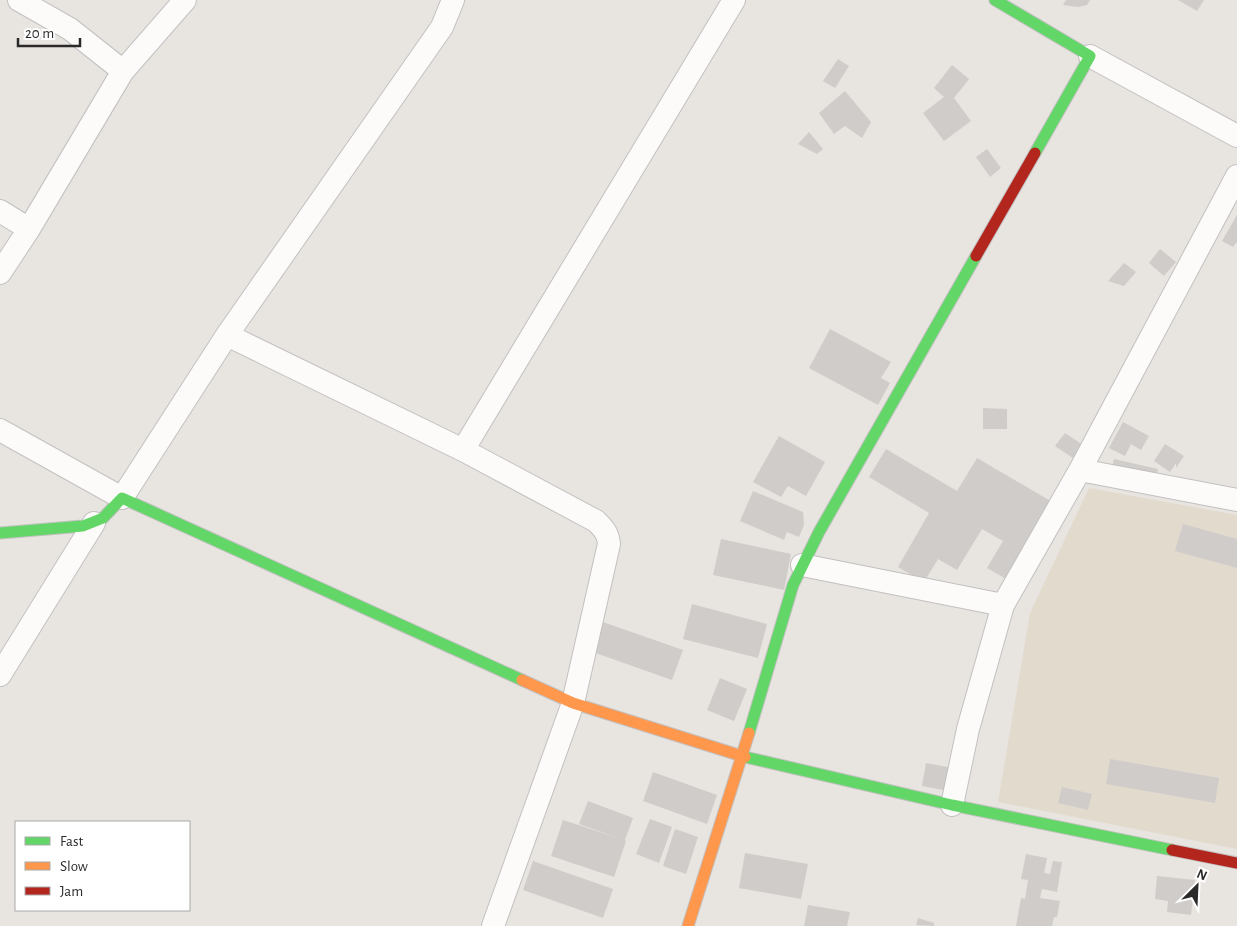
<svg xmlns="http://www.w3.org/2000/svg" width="1237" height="926" viewBox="0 0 1237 926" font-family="'Alegreya Sans',sans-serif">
	<rect width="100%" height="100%" fill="#e8e4e0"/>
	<path fill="#e3dace" d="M1089,488L1237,515V849L998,802L1030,613Z"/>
	<path fill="#cfccca" d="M1066,0H1090L1087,5L1078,7L1063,5Z
		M1178,0H1204L1197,11Z
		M838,59L849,66L835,88L823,81Z
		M952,65L969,79L954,98L971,121L944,141L923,113L944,97L934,88Z
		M845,91L871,122L862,138L845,126L834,134L819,113Z
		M809,132L823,149L817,154L798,144Z
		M987,149L1001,168L990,177L976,157Z
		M1237,215V242L1233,247L1222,241Z
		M1160,249L1176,262L1164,276L1149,263Z
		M1124,263L1136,272L1124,286L1108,281Z
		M830,329L891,362L881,378L890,383L878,405L809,368Z
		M983,408L1007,409V429H983Z
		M1123,422L1149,436L1141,450L1131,444L1125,456L1109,448Z
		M1065,433L1083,445L1073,458L1055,446Z
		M779,436L825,462L806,496L788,486L781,497L753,482Z
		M1165,444L1184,456L1176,468V463L1170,472L1154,461Z
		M886,449L957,491L977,458L1054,503L1008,580L987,568L1003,541L982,529L957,570L938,559L924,582L898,567L929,513L869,477Z
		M1114,459L1158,469L1156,481L1111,471Z
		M753,491L803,512L804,525L799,537L787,532L784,540L740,521Z
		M1183,524L1237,539V568L1175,551Z
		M721,539L791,554L784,590L713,575Z
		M692,604L767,624L758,658L683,639Z
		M600,621L683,650L672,680L590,651Z
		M720,678L747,689L734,721L707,710Z
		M1110,759L1219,778L1215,803L1106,784Z
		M926,763L953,768L949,791L922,786Z
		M653,772L717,795L707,824L643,801Z
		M1062,787L1092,794L1088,810L1058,803Z
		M588,801L633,818L625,840L626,841L614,877L551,856L563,820L619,838L579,824Z
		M650,819L672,827L659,863L636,854Z
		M675,829L698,837L686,874L663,866Z
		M745,853L808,864L801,899L739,888Z
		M1026,854L1047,858L1044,873L1050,874L1053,861L1062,862L1057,892L1042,889L1040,898L1060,901L1057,917H1054L1052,926H1016L1021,898L1025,899L1028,880L1021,879Z
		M533,861L613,889L603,918L523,890Z
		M1157,876L1195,880L1191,915L1167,912L1168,901L1155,899Z
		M808,905L850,912L847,926H804Z
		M918,918L934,923V926L916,925Z"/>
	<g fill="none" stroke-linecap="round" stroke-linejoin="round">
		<defs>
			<path id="street" d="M19,0L70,29L123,71
				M1090,56L1237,136
				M0,211L29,229
				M0,273L29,229L123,71L185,0
				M227,335L463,450L596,521C604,529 608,533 609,544L573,703L493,926
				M0,430L122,498L227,335L442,27L453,0
				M463,450L734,0
				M1080,470L1237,500
				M802,565L1003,605
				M0,675L94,523
				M952,805L968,729L1003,605L1080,470L1237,176"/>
			<path id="fast" d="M995,0L1090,56L1035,153
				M0,533L83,526L103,518L122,498L522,680
				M749,733L793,585L819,532L976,256
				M745,757L952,805L1172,850"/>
			<path id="slow" d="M522,680L573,703L745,757
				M688,926L749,733"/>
			<path id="jam" d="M976,256L1035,153
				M1172,850L1237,863"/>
		</defs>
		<use href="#street" stroke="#c2c1c1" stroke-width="24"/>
		<use href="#fast" stroke="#c2c1c1" stroke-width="13"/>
		<use href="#slow" stroke="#c2c1c1" stroke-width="13"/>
		<use href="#jam" stroke="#c2c1c1" stroke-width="13"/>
		<use href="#street" stroke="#fcfbfa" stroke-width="22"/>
		<use href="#fast" stroke="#63d668" stroke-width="11"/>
		<use href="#slow" stroke="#ff974d" stroke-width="11"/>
		<use href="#jam" stroke="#b3261e" stroke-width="11"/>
	</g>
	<rect x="15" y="821" width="175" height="90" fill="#ffffff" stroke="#aaaaaa"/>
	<rect x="25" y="837" width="25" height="8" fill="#63d668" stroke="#aaaaaa"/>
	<text x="60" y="846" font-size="15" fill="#2a2a2a">Fast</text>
	<rect x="25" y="862" width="25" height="8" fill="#ff974d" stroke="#aaaaaa"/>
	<text x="60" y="871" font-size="15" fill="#2a2a2a">Slow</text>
	<rect x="25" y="887" width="25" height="8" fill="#b3261e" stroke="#aaaaaa"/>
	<text x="60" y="896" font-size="15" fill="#2a2a2a">Jam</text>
	<g transform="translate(1197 886) rotate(24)" stroke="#ffffff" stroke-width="4" paint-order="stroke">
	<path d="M0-4L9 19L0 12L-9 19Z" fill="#2a2a2a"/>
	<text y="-8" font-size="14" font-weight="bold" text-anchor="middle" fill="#2a2a2a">N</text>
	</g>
	<path d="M18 38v8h62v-8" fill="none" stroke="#2a2a2a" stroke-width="2.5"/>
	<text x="25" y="38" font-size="15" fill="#2a2a2a" stroke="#ffffff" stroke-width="4" paint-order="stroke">20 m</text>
</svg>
